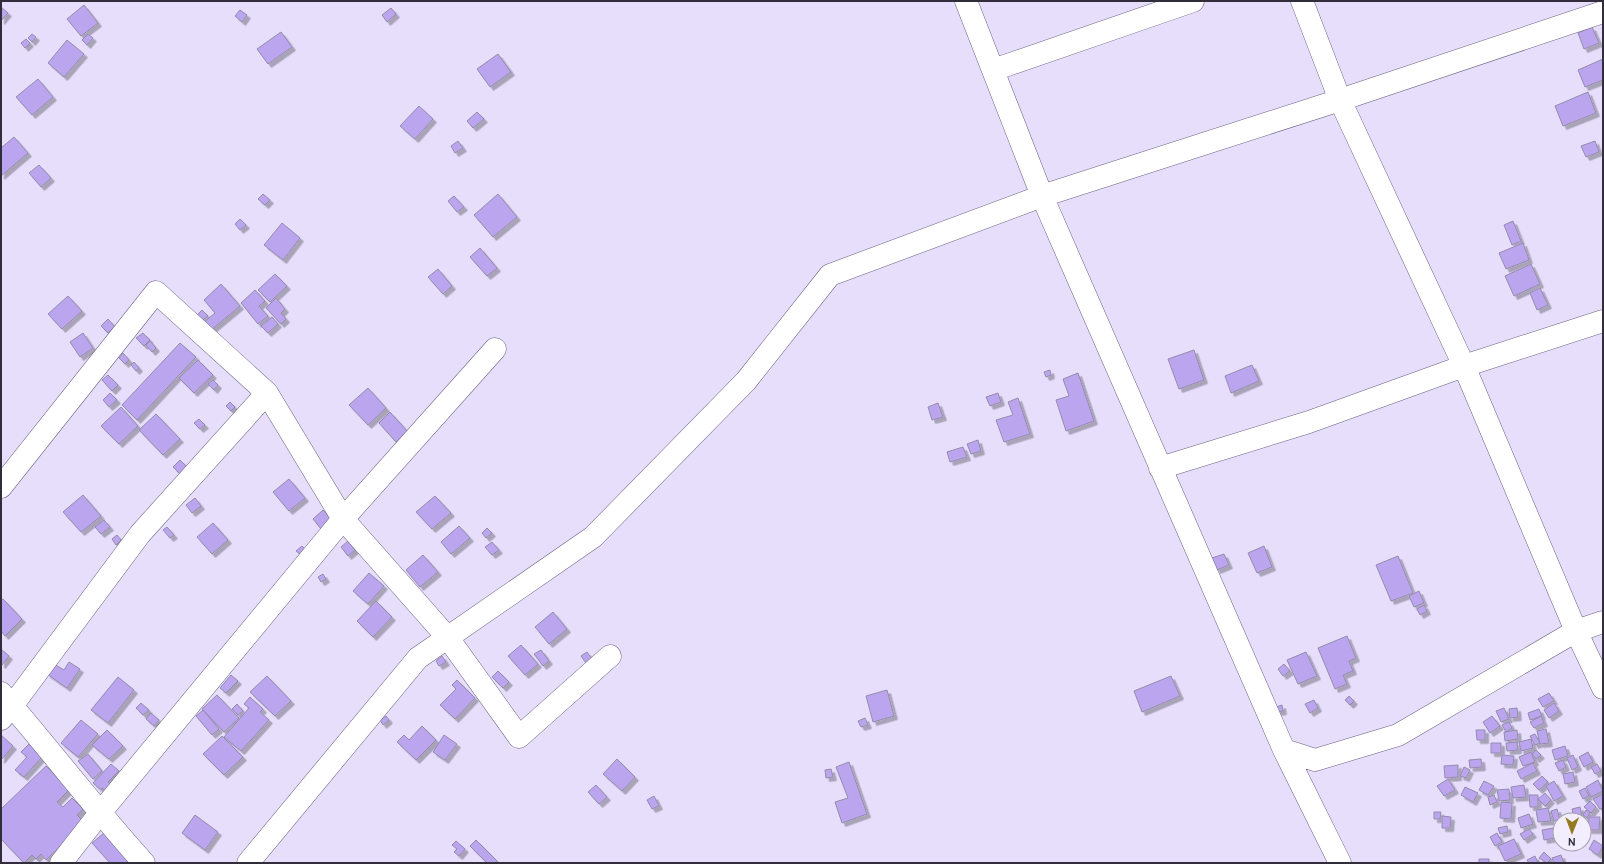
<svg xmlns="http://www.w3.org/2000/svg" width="1604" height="864" viewBox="0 0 1604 864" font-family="Cabin,sans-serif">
	<defs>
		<filter id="shadow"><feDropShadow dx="3.5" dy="3.5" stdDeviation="0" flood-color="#0004"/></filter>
	</defs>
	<rect width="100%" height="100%" fill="#e6defb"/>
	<path fill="#bba5ee" stroke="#948bac" filter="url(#shadow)" d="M84,5L98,23L81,36L67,19Z
		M1,7L8,13L1,21Z
		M391,8L396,14L387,22L382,15Z
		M240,10L247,15L242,22L235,16Z
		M1592,27L1599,43L1584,49L1578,33Z
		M281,32L292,47L268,64L257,49Z
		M32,34L36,37L32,42L28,38Z
		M88,34L93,38L87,45L82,40Z
		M26,39L30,43L25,48L21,43Z
		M67,40L84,54L64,77L48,63Z
		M498,54L511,72L490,87L477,69Z
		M1603,59V80L1585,87L1578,70Z
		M38,79L53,97L32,115L16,97Z
		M1588,92L1596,113L1563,126L1555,106Z
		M419,106L433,119L415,139L400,126Z
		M477,112L484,119L473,128L467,121Z
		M14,137L28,153L1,176V148Z
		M458,141L463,148L455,153L451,146Z
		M1595,141L1599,152L1586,157L1581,146Z
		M39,165L51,178L41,187L29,173Z
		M263,194L270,200L265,205L258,199Z
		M498,194L517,217L493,237L474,215Z
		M454,196L464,207L457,212L448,201Z
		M240,219L246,225L240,230L235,224Z
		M1513,221L1521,241L1512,245L1504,225Z
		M282,223L300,238L283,260L264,245Z
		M1523,243L1529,260L1506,269L1499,253Z
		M480,248L497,268L487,276L470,257Z
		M1531,264L1540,284L1514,296L1505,276Z
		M438,269L452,286L443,294L428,277Z
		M275,274L287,286L270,302L258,290Z
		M221,284L240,306L210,331L203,323L215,313L204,300Z
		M1540,288L1548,305L1537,310L1530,293Z
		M255,290L265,301L259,306L268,316L258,324L241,303Z
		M68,296L82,311L62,329L48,314Z
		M276,298L285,309L281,313L286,319L281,324L266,308Z
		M202,310L208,316L202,321L197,315Z
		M272,317L278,324L268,333L261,326Z
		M108,319L115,327L108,333L101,326Z
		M83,333L93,348L80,357L70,342Z
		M143,333L150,340L144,346L136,338Z
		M150,341L156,348L152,352L146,345Z
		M180,343L196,357L137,420L122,405Z
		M1194,350L1204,380L1179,389L1168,359Z
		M123,353L129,360L125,364L119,358Z
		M198,360L213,375L194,393L179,378Z
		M134,362L139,368L136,371L131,365Z
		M1252,365L1259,381L1231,393L1225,376Z
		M1050,370L1051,375L1046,377L1044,372Z
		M1078,373L1094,421L1066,431L1056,400L1069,396L1063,379Z
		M108,375L118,385L112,391L102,380Z
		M213,380L218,385L214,390L208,384Z
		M368,388L386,408L368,425L349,405Z
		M110,393L117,400L109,407L103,400Z
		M998,393L1001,402L990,406L986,397Z
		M1018,398L1030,434L1004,442L996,420L1013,415L1008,402Z
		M230,402L235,407L231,411L226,406Z
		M938,403L943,417L932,420L928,407Z
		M121,407L138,426L119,444L101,426Z
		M390,412L408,432L396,442L379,423Z
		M156,414L180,439L163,455L139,430Z
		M199,419L205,425L200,429L194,423Z
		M978,440L981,451L971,454L967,444Z
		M963,447L967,457L950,462L947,452Z
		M180,460L187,467L180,474L173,467Z
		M289,479L305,498L289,511L273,492Z
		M83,495L101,516L81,532L63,512Z
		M435,496L451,513L432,529L416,512Z
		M195,498L201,506L192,513L186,505Z
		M323,510L332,520L321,529L313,519Z
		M104,520L110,527L101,534L95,527Z
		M213,523L228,540L212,554L197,537Z
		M459,526L470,538L451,554L441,542Z
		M167,527L174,535L170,538L163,530Z
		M487,528L492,533L486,538L482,533Z
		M117,535L121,540L116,545L112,539Z
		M348,541L355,550L348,556L341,547Z
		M492,542L499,550L492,555L485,547Z
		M302,546L306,550L301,555L296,551Z
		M1264,546L1272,567L1257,573L1248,553Z
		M1224,554L1229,565L1217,570L1212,558Z
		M423,555L438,572L420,587L406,570Z
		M1398,556L1413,593L1391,601L1376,565Z
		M369,573L384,586L368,604L353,591Z
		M323,574L326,579L321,582L318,577Z
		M1419,591L1424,603L1414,607L1409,596Z
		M3,599L22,619L5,636L1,631V600Z
		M376,601L392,617L373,637L357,621Z
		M1424,605L1427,611L1420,615L1417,609Z
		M553,612L567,629L549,644L535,627Z
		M1347,636L1356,658L1349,661L1353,671L1343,675L1347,684L1335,689L1318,648Z
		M521,645L538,664L525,675L508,656Z
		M1,649L9,656L2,665L1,664Z
		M541,650L549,661L543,666L534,654Z
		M587,652L592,659L586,663L581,656Z
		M1306,652L1317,676L1298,684L1287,660Z
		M442,656L446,662L439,666L436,661Z
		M69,662L80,669L67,688L47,674L54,664L64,670Z
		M1284,664L1290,671L1283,676L1278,669Z
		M498,671L509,682L503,688L492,677Z
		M231,675L238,681L226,693L220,688Z
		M267,676L291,701L275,716L250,692Z
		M1171,676L1180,696L1142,712L1134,691Z
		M118,677L134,690L108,723L91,710Z
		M457,680L475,698L455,719L440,705L456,689L452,685Z
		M887,690L894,716L873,722L866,696Z
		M1549,693L1554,701L1543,707L1538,699Z
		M217,695L239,718L224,732L202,709Z
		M1349,696L1354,701L1350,705L1345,700Z
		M250,697L263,709L260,712L269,720L241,751L224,737L249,708L244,704Z
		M1314,700L1318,708L1310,713L1305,704Z
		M141,703L149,710L143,715L136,708Z
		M1554,703L1559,711L1549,718L1544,710Z
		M237,704L243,711L238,715L232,709Z
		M1282,705L1283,711L1278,712L1276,707Z
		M1504,708L1509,719L1501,722L1496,711Z
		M1517,708L1518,717L1510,718L1509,709Z
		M1539,709L1542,716L1530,720L1528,713Z
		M203,710L219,729L212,735L196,716Z
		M151,713L159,720L154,726L146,719Z
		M386,716L389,720L383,725L380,720Z
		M1492,716L1500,726L1490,733L1483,722Z
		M1541,716L1544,723L1534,728L1530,722Z
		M865,718L868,725L861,727L858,721Z
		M81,720L98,734L78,757L61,743Z
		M1509,722L1512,728L1506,732L1502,725Z
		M422,726L436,740L416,760L397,742L404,735L409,740Z
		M1546,729L1549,743L1540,744L1537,731Z
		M107,730L123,746L109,759L92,745Z
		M1476,730H1485V740H1477Z
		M1517,730L1518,739L1505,741L1504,732Z
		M1535,734L1540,743L1535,745L1530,736Z
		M1,735L13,746L1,760Z
		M444,735L457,744L445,760L433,752Z
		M222,736L243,757L224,775L203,754Z
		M1531,739L1533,748L1521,751L1519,742Z
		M1517,742L1518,750L1507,751L1506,743Z
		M30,743L43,756L24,777L15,770L27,757L21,752Z
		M1491,743H1501V753H1491Z
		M1565,746L1568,756L1555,760L1552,750Z
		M1536,750L1541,755L1536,759L1532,754Z
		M1531,752L1535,762L1523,766L1519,757Z
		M1588,752L1593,762L1584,767L1579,757Z
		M88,754L102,771L93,779L78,761Z
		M1502,755L1514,756L1513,765L1501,764Z
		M1573,755L1578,767L1572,770L1567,758Z
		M617,759L635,777L622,791L603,774Z
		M1481,759L1482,767L1470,768L1469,760Z
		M1563,760L1566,767L1559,771L1555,763Z
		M849,762L867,814L842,823L835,802L848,798L836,767Z
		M1533,763L1537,771L1521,779L1517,771Z
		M111,764L119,771L108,782L113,787L107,792L102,788L101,790L93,783Z
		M1597,764L1601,771L1595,774L1591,767Z
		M1458,765V777L1445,778L1444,766Z
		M46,766L69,790L57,802L63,807L72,798L83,809L77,815L85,823L46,860L41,854L36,859L32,855L24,863L1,839V809Z
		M1464,767L1470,770L1466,778L1460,776Z
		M831,769L833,777L826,778L825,770Z
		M1573,772L1575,782L1565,784L1563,774Z
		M1542,776L1548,782L1539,790L1533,784Z
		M1448,779L1455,790L1444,796L1437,786Z
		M1598,780L1603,791L1591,797L1586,787Z
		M1484,781L1494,786L1488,795L1479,790Z
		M1554,781L1563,796L1554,801L1546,786Z
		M596,785L607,797L599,804L588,792Z
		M1524,785L1526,797L1513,798L1511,787Z
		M1465,787L1478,793L1473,802L1461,795Z
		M1585,788L1589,796L1583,799L1579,791Z
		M1509,789L1510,800L1499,801L1497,790Z
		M1545,793L1551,800L1545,806L1538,799Z
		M1603,794V808L1600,809L1593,799Z
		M1494,795L1497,802L1490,805L1488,797Z
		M1529,795H1538V807H1530Z
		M654,796L659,806L652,809L647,800Z
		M1590,801L1596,807L1591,813L1584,807Z
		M1501,802L1512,803L1511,819L1500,818Z
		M1580,807L1582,816L1574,818L1572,809Z
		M1548,808L1551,821L1538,822L1536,810Z
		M1557,809L1560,820L1554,821L1551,811Z
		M1586,810L1590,813L1587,818L1583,815Z
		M1434,812H1441L1440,819H1434Z
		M1529,814L1533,824L1521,828L1518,818Z
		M195,815L218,832L205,850L182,833Z
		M1442,816L1451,817L1450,828H1442Z
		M1589,817H1600L1599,830H1588Z
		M1507,826L1508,832L1500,834L1498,828Z
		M1553,828L1555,838L1544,840L1542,830Z
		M1529,829L1533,834L1524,840L1520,834Z
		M1560,829V842H1559L1556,830Z
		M104,833L131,863H110L92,843Z
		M1497,833L1502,842L1495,846L1490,837Z
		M1514,839L1521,854L1505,861L1498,846Z
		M476,840L499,863H487L470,846Z
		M1594,840L1603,846L1598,855L1589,849Z
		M456,841L465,849L459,856L454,852L457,849L452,845Z
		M1544,852L1551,859L1547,863L1539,858Z
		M1561,855L1564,863H1554L1552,858Z
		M1535,856L1538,863H1529L1527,860Z
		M1479,859H1489V863H1479Z"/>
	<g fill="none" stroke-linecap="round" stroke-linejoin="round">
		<defs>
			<path id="minor" d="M966,1L1042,196L1284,750L1340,863
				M1302,1L1340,100L1464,366L1576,631L1603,688
				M993,70L1193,1
				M1160,468L1309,422L1464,366L1603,321
				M1,487L156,292L267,393L343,519L448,638L519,737L610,656
				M1,693C50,749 94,808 144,863
				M1,719L12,706L140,534L267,393
				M1284,750L1315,760L1398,735L1576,631L1603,622
				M61,863L100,813L343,519L495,349
				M248,863L418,658L593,537L746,381L830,275L1042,196L1340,100L1603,12"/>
		</defs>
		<use href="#minor" stroke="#6b6281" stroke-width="23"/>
		<use href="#minor" stroke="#fff" stroke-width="22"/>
	</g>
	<rect width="1604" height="864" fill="none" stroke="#312d3b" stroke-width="4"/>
	<g transform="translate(1572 832) rotate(181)"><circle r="19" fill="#f2eefd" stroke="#a5a1af"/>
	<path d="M0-3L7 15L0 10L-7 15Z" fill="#947920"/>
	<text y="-6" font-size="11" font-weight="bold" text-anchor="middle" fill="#312d3b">N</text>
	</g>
</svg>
